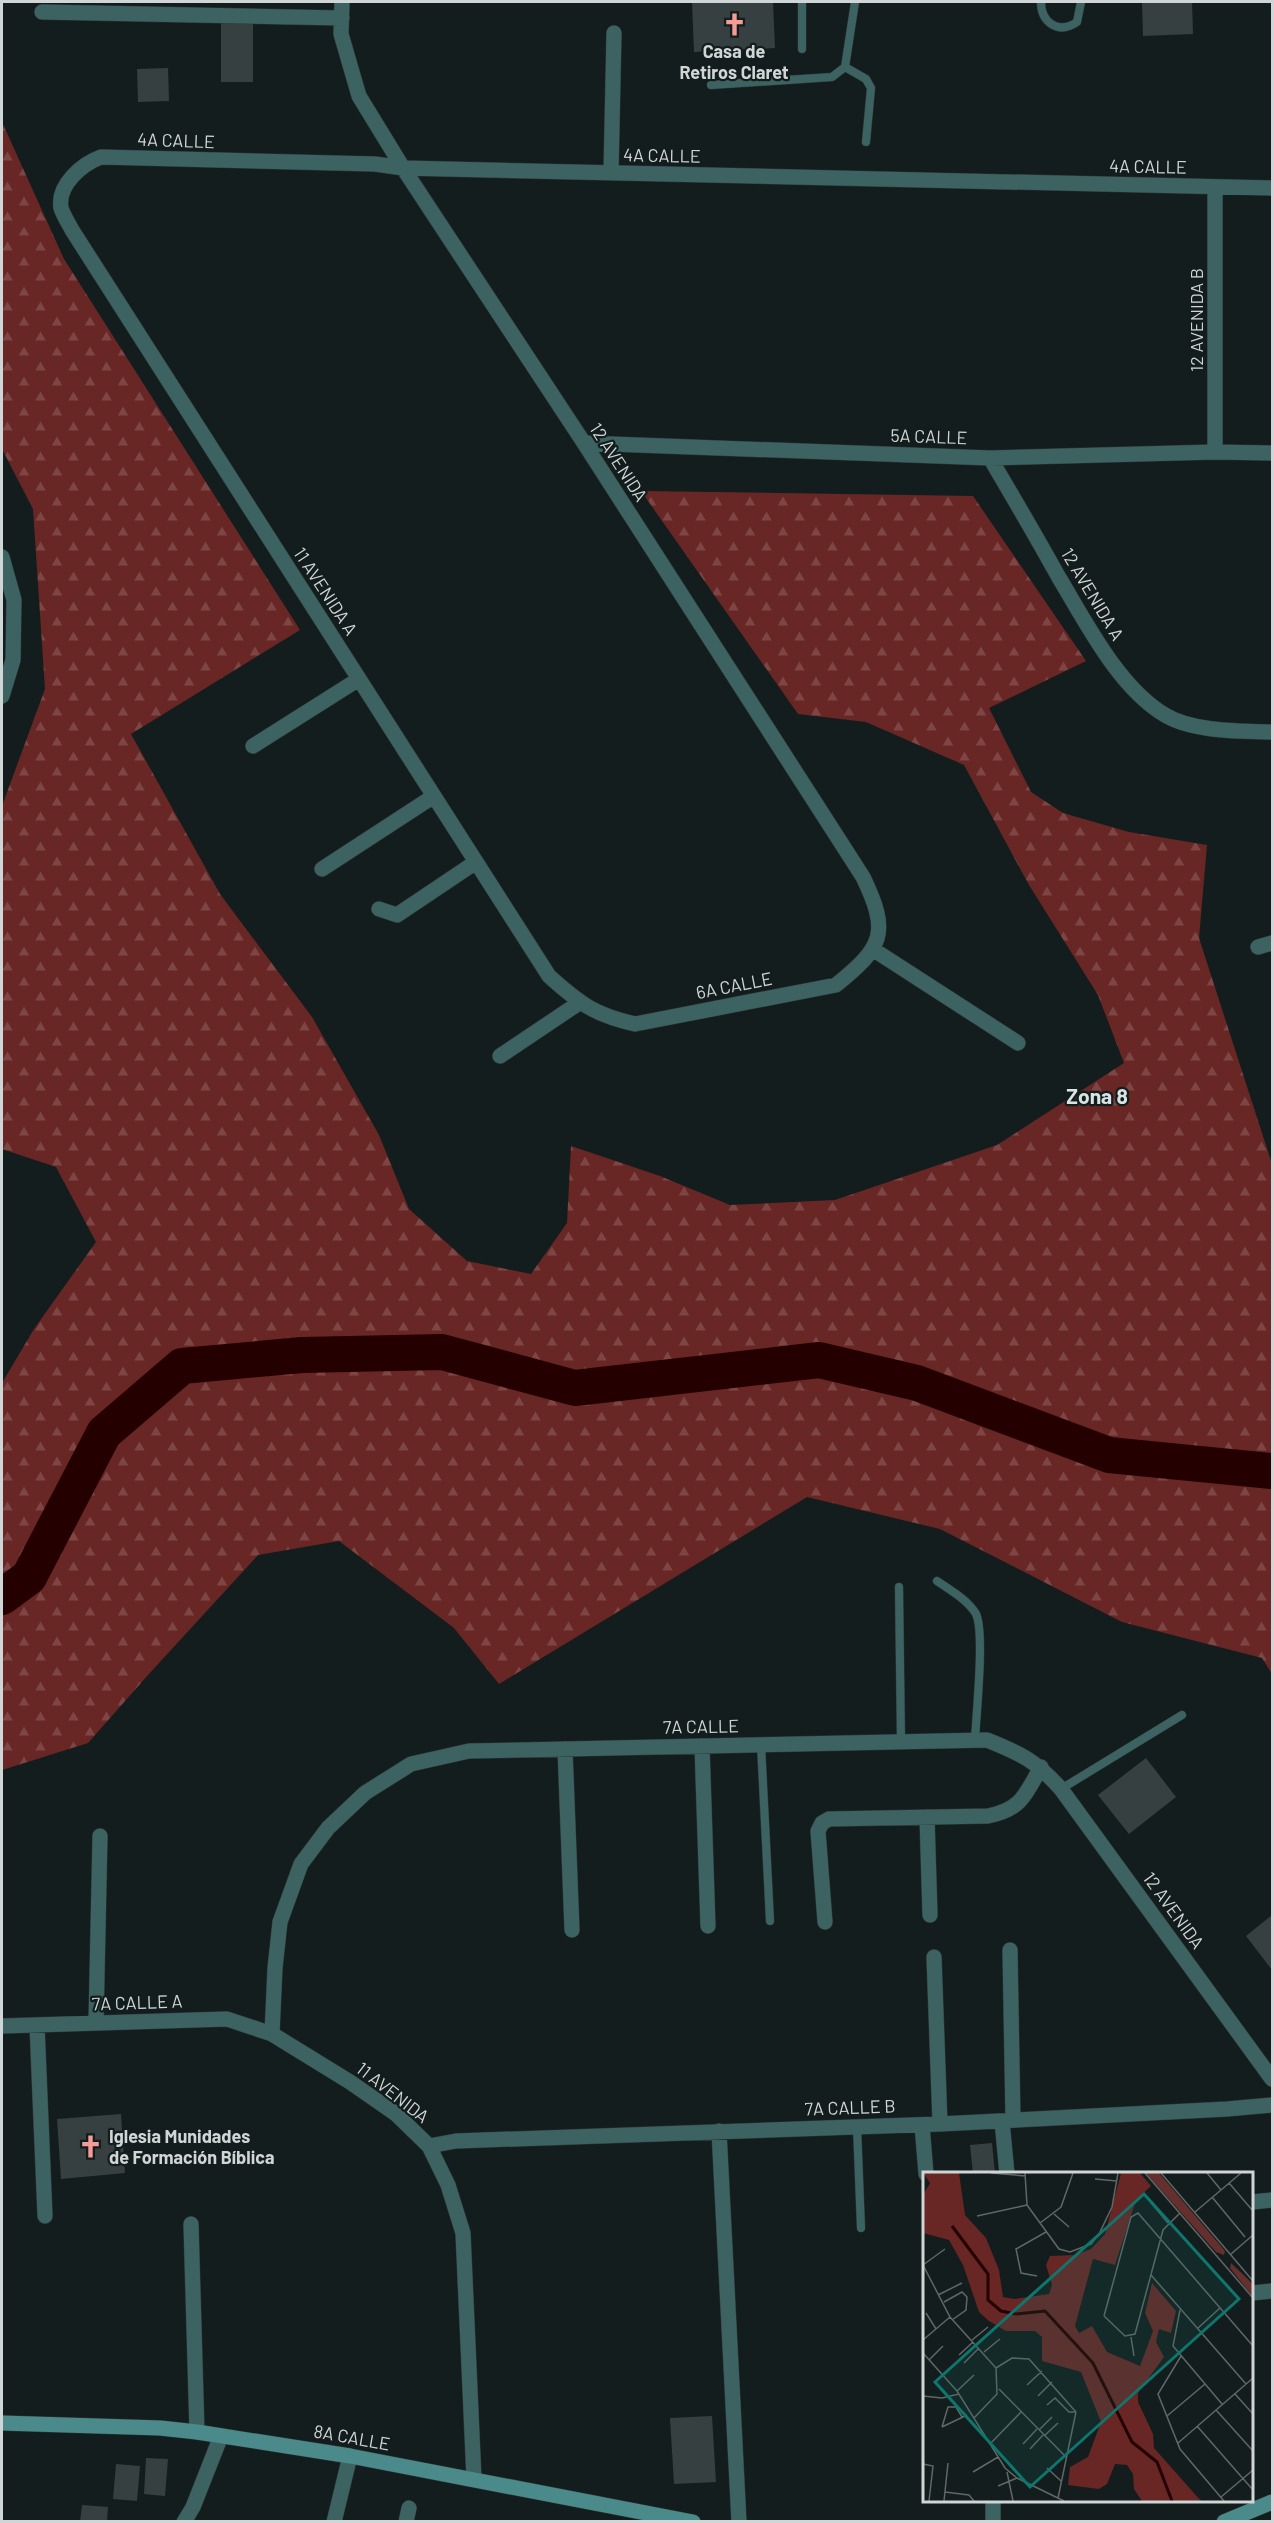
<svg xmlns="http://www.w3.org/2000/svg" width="1274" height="2523" viewBox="0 0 1274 2523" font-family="Barlow,sans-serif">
	<defs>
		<pattern id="forest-firs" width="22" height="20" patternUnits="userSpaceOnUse" patternTransform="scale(1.5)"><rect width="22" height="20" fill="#682625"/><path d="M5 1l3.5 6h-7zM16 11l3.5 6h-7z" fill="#7d4544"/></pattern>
	</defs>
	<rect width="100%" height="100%" fill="#141d1d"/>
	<path fill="url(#forest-firs)" d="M2,122L64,259L300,630L131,734L220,894L312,1017L379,1135L409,1209L467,1261L531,1274L567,1223L571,1146L660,1176L730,1205L835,1200L997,1145L1124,1063L1098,995L1029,885L964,765L866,722L798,714L641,491L973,496L1086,661L989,708L1031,792L1063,813L1129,832L1207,845L1199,938L1272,1164V1674L1262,1658L1122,1622L940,1529L807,1497L499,1684L454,1628L339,1541L258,1555L148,1675L88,1743L2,1770V1383L34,1329L96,1242L56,1167L2,1149V806L45,689L33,509L2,449Z"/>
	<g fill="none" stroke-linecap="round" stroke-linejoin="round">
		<path stroke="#250000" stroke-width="36" d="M2,1597L29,1577L104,1433L182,1366L302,1355L442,1352L575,1388L819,1360L917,1383L1109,1455L1272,1471"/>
	</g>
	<path fill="#364040" d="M692,2H773L775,48L694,52Z
		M1142,2H1192L1193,34L1143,36Z
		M221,20H253V82H221Z
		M168,68L169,101L138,102L137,69Z
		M1146,1758L1176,1797L1129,1834L1098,1795Z
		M1272,1915V1970L1246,1936Z
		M121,2114L125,2173L61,2179L57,2119Z
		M992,2143L995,2174H973L970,2145Z
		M712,2416L716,2482L674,2484L670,2418Z
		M146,2458L168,2459L165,2496L144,2494Z
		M116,2464L140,2466L137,2501L113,2499Z
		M82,2505L108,2507L107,2522H80Z"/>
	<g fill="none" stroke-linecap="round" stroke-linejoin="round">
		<defs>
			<path id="lane" d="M802,2V49
				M1041,2C1041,22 1058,35 1077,22L1081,2
				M845,67L866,79L871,88L866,142
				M711,85L832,77L845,67L855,2
				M937,1581C950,1590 968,1600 976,1614C985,1633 976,1716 975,1740
				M899,1587L901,1742
				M761,1745L770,1921
				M1061,1789L1182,1715
				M857,2127L861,2228"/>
			<path id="street" d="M342,2L341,34L359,96L403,168L584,443L863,877C890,933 883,947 836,985L635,1024C595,1015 580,1004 549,976L72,230C69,224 63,215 61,208C57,185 82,164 101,157L375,164L403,168L1272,188
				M42,12L342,18
				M611,173L614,33
				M1215,187V452
				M584,443L990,458L1215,452L1272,453
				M990,458C1013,497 1036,536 1058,576C1086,622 1118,687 1165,715C1193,732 1241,731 1272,732
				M2,557L14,600L13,660L2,696
				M253,746L359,679
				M322,869L434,796
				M379,909L397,915L476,862
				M1258,947L1272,943
				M874,950L1018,1043
				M500,1056L579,1003
				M702,1746L708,1926
				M565,1749L572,1930
				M927,1817L930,1915
				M825,1922L818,1831L822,1823L829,1819L988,1816C1022,1809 1025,1795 1041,1767
				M1010,1950L1013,2120
				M934,1957L940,2124
				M96,2023L100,1836
				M37,2025L45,2216
				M2,2026L227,2019L272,2034L350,2082L396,2114L429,2146L448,2185L463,2233L474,2479
				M272,2034L275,1968L280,1922L301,1864L328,1828L365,1793L411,1764L469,1751L987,1740C1022,1754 1036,1761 1061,1789L1272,2079
				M1002,2121L1007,2174
				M922,2125L926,2174
				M719,2131L739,2522
				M429,2146L456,2141L940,2124L1227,2109L1272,2105
				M1252,2202L1272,2200
				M191,2224L197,2432
				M1252,2293L1272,2291
				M184,2522L193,2507L221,2436
				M334,2522L350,2456
				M406,2522L409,2508
				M993,2522V2500"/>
			<path id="secondary" d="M2,2423L160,2428L197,2432L350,2456L693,2522
				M1224,2522L1272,2502"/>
		</defs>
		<use href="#lane" stroke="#2e3737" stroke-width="9"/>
		<use href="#street" stroke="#2e3737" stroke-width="16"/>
		<use href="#secondary" stroke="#2e3737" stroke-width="16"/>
		<use href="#lane" stroke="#3c6261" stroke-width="8"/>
		<use href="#street" stroke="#3c6261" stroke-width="15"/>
		<use href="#secondary" stroke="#4b8a8a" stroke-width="15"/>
	</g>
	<defs>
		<symbol id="church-bare" viewBox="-9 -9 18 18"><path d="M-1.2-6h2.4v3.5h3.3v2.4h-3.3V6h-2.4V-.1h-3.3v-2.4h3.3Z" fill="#f59c96" stroke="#141d1d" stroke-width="2.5" paint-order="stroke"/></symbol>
	</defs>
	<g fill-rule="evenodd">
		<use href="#church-bare" x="718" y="8" width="33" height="33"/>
		<use href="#church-bare" x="74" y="2130" width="33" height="33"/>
	</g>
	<g text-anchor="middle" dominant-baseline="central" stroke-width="4.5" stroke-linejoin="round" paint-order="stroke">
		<g font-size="18" font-weight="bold" fill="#d0d6d6" stroke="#141d1d">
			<text x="734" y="51">Casa de<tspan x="734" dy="21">Retiros Claret</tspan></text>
			<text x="109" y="2136" text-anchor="start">Iglesia Munidades<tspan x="109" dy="21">de Formación Bíblica</tspan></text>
		</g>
		<g font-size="18" fill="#d0d6d6" stroke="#141d1d">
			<text transform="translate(176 140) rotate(2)">4A CALLE</text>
			<text transform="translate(662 155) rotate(1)">4A CALLE</text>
			<text transform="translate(1148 166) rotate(1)">4A CALLE</text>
			<text transform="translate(1196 320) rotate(-90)">12 AVENIDA B</text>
			<text transform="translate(929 436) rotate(2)">5A CALLE</text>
			<text transform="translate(619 462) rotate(57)">12 AVENIDA</text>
			<text transform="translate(326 591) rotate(57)">11 AVENIDA A</text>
			<text transform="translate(1093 594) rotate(59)">12 AVENIDA A</text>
			<text transform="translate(734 985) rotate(-11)">6A CALLE</text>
			<text transform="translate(701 1726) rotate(-1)">7A CALLE</text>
			<text transform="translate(1174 1910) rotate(54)">12 AVENIDA</text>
			<text transform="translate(137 2002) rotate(-2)">7A CALLE A</text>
			<text transform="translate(393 2092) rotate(38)">11 AVENIDA</text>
			<text transform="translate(850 2107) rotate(-2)">7A CALLE B</text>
			<text transform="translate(352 2437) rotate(10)">8A CALLE</text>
		</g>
		<g font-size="21" font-weight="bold" fill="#d8e4e4" stroke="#141d1d">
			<text x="1097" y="1095">Zona 8</text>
		</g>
	</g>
	<g transform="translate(923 2172)">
		<rect width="330" height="330" fill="#141d1d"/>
		<path d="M36,1L42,43L63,66L76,98L80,125L91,127L126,122L129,113L123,93L127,84L152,83L168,77L182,62L198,1H217L228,14L213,28L192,93L170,87L152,154L156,161L169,154L184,180L217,194L230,159L222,141L229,111L253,139L248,161L236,157L233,170L241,185L215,221V230L230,262L231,276L278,329H219L211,317L210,302L204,293L192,292L184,312L176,317L145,313L147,295L165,285L178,250L158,200L119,189V165L112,159H83L66,149L56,140L40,93L26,68L0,61V23L7,11L0,1Z" fill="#682625"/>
		<path d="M223,1H236L302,79L301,83L293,80ZM308,91L330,112V125L307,96Z" fill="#642f2d"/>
		<path fill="none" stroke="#250000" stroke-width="3" d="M29,54L65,102V128L78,139L93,142L122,139L170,191L209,270L234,290L249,329"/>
		<path fill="none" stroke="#5f6767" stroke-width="1.5" d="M68,1L103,4M102,1L104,33M222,1L330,126M238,1L330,109M284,1L298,18M172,7L194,9M306,11L330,39M289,25L322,65M224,26L245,51M104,33L136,77L147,80L168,72L176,62L189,35L195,1M272,40L318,1M131,42L146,55M54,44L104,33M117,51L138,35L150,1M308,82L330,63M0,93L27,145L73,196L74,222L51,246M0,93L22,77M228,103L323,212M114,104L98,101L93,77L123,60M15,123L39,111M21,130L39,120L44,125L43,138L29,148M257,138L250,174L299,232M3,141L13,157M181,144L208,45L215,41L330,174M181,144L202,164L212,162L240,58L257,41M275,156L297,136M208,165L211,184M0,168L27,145M49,168L65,155M61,180L77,167M0,181L34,219L82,296L94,306L141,329M36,183L50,170M258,184L235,222L257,277L301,329M6,188L20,174M41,191L56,176M73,196L89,186L106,187L153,240M104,213L119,199M76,217L143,285M34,219L51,203M312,222L330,242M0,224L19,226L36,222M115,224L129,210M124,233L132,226L146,240H153M293,238L330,279M244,244L282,212M274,254L330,318M19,255L25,235H33L39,245M19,255L44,243M116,258L129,245M121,264L135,251M255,271L330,206M67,272L98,240M100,272L114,257M107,277L120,263M0,292L10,294L6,329M124,296L138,309M50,300L75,285M84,300L90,329M75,314L94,306M22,320L46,323L51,329M298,325L330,298M135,326L153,240M21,329L25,291"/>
		<path fill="#0f766e" fill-opacity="0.15" stroke="#0f766e" stroke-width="3" d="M221,22L316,127L107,315L12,210Z"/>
		<rect width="330" height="330" fill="none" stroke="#d0d6d6" stroke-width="3"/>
	</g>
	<rect width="1274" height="2523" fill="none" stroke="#d0d6d6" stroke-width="6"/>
</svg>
